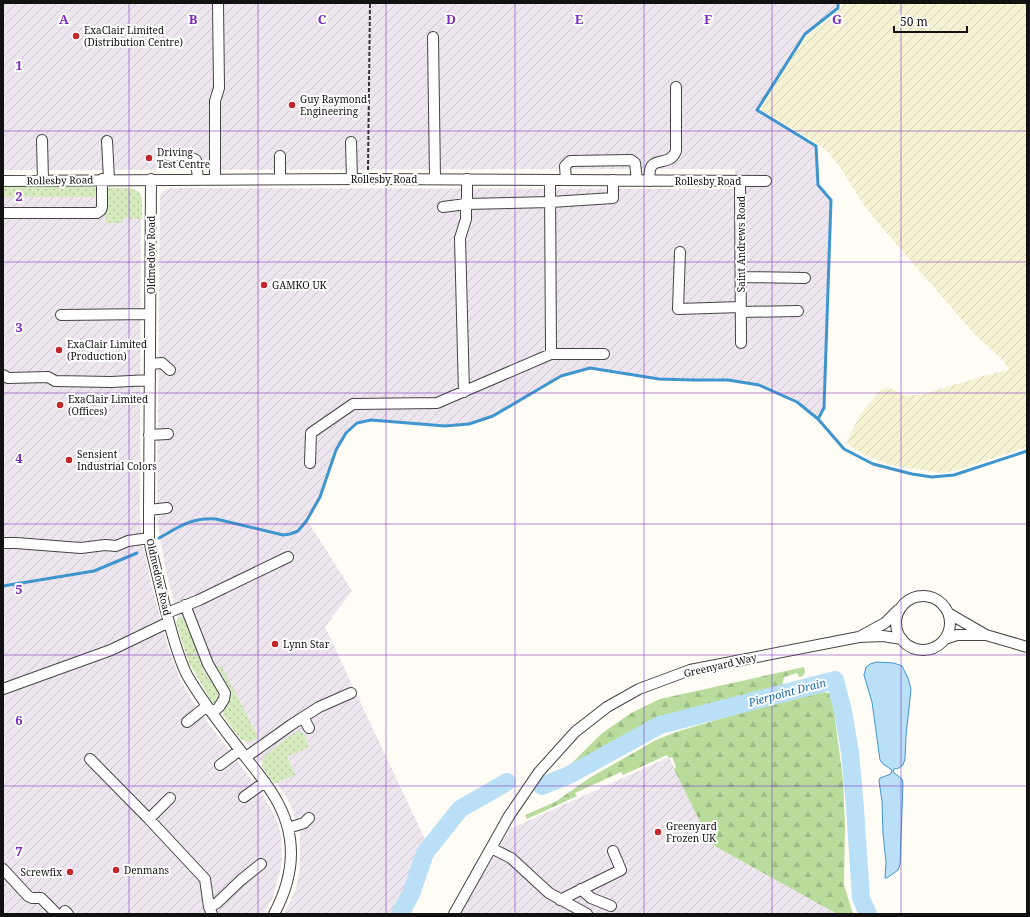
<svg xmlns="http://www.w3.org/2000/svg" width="1030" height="917" viewBox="0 0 1030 917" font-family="'Noto Serif',serif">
	<defs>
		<pattern id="industrial-furrows" width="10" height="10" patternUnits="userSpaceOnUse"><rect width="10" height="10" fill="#eee6ef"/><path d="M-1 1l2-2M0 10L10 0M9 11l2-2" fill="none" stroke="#cbc4cc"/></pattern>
		<pattern id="farmland-furrows" width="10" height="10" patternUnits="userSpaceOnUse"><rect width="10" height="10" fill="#f6f3d4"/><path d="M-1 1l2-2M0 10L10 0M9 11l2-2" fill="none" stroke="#d2cfb5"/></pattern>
		<pattern id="grass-dots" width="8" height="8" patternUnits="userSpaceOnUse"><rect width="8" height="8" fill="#d5ebbd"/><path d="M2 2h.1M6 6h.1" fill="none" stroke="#b6c8a1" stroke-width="1.8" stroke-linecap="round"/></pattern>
		<pattern id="forest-firs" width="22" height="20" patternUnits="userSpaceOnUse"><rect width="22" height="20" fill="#b9dc9c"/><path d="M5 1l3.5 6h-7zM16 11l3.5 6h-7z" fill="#9ebc85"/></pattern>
	</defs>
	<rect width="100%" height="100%" fill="#fffdf5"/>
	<path fill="url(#industrial-furrows)" d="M3,3H838V8L805,34L757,109L816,146L818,185L831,200L824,408L818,419L797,402L759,385L728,380H694L659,379L590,368L561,376L493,416L469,424L445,426L371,420L357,423L346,433L336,450L320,497L307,520L352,591L325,627L429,848L425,853L411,894L400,914H284L296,889L300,868V836L293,812L287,798L278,785L206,689L179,623L165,567L159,532L157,512L160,196L163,191L169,188L735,189V169L3,170Z
		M3,187L130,188L136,190L141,195L140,517L142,542L151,583L167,643L180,680L196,707L263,795L276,818L281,836L282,858L281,868L273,897L264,914H3Z
		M669,757L711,844L837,914H460L510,829Z"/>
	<path fill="url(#farmland-furrows)" d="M842,3H1027V447L954,471L941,473L891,465L867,456L847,444L849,436L860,415L878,392L885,388L893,389L905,396L924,394L983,376L1009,370L1002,359L977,337L879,224L863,204L842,170L829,153L818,144L761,110L780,75L798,47L809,34L836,14L841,8Z"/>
	<path fill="url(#grass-dots)" d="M3,187H97V197H3Z
		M107,188H130L139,192L142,199V219L123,218L122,223H106V190Z
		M181,617L185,618L205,674L216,687L218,693L217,700L215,703L212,702L188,661L176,622L178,618Z
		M221,665L258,737L251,742L241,740L223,715C224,708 228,703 230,696C232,687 221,675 216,667Z
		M296,731L304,734L309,747L287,757L295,775L274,784L262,767L263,757Z"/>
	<path fill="url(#forest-firs)" d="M804,667L805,672L803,676L799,677L797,673L784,677L782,686L744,698L678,714L642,727L572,768L570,765L601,734L631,713L660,699Z
		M824,692L829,693L832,699L834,712L843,780L845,825L844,885L853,914H837L711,844L674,769L676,767L672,757L669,758L667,755L623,775L621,772L575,793L577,796L527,819L525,815L555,802L591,777L656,740L676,732L800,695Z"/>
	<path fill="#b9e0f7" stroke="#3f96cf" d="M877,662L894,663L902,666L908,678L911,689L906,736L905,759L903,765L899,768L894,769L893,772L902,779L903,784L900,865L898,870L887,878H885L886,862L883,834L882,801L879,781L880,778L891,774L892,770L883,764L880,760L872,702L864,675L866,667L870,664Z"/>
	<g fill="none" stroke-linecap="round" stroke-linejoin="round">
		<path stroke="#3f96cf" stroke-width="3" d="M818,419L824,408L831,200L818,185L816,146L757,110L805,34L838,8V3
			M159,538C179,527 192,517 216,519L283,535L290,534L298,531L307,520L320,497L336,450L346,433L357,423L371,420L445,426L469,424L493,416L561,376L590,368L659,379L694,380H728L759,385L797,402L818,419L844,449L873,464L912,474L932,477L954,475L1027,451
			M3,586L94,571L137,553"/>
		<path stroke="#b9e0f7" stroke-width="18" d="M542,786L569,775L660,725L835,680L843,711L850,752L855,808L861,898L868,914
			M400,914L411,894L425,853L460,809L507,782"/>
		<defs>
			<path id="minor" d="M433,37L435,179
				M42,140L43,180
				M107,141L109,179
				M351,142L352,179
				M167,155H186L196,160L198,179
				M280,156V179
				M151,179L149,510V538L151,549C156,570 161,591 166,611C172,633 177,655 187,675C203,703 224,729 243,754C254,768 265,781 274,796C298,835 295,875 274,914
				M215,179V101L219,88L218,3
				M550,180L551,354
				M566,180L565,166L570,161L631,160L635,163L637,180
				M3,181L368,179L766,181
				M650,181C646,151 669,170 676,151V87
				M740,181L741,343
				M443,207L466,204L467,197V179
				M3,213H97L101,210L102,207V179
				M680,252L678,309L741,307
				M741,277L805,278
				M741,312L798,311
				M61,315L150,314
				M150,364L162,363L170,370
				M3,375L8,378L48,377L55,381L111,382L150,380
				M464,392L460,238L466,219V204L551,202L613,198V180
				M149,435L168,434
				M310,463L311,433L353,404L437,403L551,354H604
				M149,510L167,508
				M3,543H16L81,548L105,545L116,546L128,541L149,538
				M896 623a27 27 0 1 1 54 0a27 27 0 1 1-54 0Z
				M185,605L208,664L225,693L224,699L219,707L212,713
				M167,613L199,600L288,557
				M948,613L986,635L1027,647
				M861,636L885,623L898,610
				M945,639L957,635H986
				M3,689L111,650L169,622
				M303,717L309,728
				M187,722L207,706
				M246,757L291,725L319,707L351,693
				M90,759L149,819L205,879L209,907L212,914
				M220,765L240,750
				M244,797L265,782
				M149,819L170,798
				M288,828L304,823L309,818
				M491,848L511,858L549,893L587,914
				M3,869L28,896L32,898H41L57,914
				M581,889L591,898L611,906
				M560,900L621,870L613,851
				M209,907L217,903L241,880L261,864
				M65,911L68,914
				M454,914L509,816L539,772L575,732L607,707L639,689L690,670L859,637L883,636L902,639"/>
		</defs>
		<use href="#minor" stroke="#444" stroke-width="12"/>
		<path stroke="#333" stroke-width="2" stroke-dasharray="4 2" stroke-linecap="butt" d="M368,170L370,3"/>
		<use href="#minor" stroke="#fff" stroke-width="10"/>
	</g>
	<path fill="none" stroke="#7b2cbf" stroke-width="1" stroke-opacity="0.55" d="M129,3V914M258,3V914M386,3V914M515,3V914M644,3V914M772,3V914M901,3V914M3,131H1027M3,262H1027M3,393H1027M3,524H1027M3,655H1027M3,786H1027"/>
	<g fill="#c4262e" stroke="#fff" stroke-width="1.5">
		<circle cx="76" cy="36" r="4"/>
		<circle cx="292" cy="105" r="4"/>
		<circle cx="149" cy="158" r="4"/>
		<circle cx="264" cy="285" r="4"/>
		<circle cx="59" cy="350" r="4"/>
		<circle cx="60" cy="405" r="4"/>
		<circle cx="69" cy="460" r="4"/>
		<circle cx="275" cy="644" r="4"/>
		<circle cx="658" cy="832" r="4"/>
		<circle cx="116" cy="870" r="4"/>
		<circle cx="70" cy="872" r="4"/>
	</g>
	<g text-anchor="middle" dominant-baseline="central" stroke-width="4" stroke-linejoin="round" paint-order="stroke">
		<g font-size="10" fill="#111" stroke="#fff" text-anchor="start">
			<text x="84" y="30">ExaClair Limited<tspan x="84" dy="12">(Distribution Centre)</tspan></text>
			<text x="300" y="99">Guy Raymond<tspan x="300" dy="12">Engineering</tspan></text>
			<text x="157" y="152">Driving<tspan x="157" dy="12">Test Centre</tspan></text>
			<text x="272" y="285">GAMKO UK</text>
			<text x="67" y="344">ExaClair Limited<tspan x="67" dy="12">(Production)</tspan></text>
			<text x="68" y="399">ExaClair Limited<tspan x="68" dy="12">(Offices)</tspan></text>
			<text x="77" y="454">Sensient<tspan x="77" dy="12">Industrial Colors</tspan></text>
			<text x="283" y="644">Lynn Star</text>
			<text x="666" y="826">Greenyard<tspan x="666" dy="12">Frozen UK</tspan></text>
			<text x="124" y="870">Denmans</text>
			<text x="62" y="872" text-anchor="end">Screwfix</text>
		</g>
		<g font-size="10" fill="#111" stroke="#fff">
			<text x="384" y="179">Rollesby Road</text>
			<text transform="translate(60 180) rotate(-1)">Rollesby Road</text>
			<text x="708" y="181">Rollesby Road</text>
			<text transform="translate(741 244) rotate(-90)">Saint Andrews Road</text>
			<text transform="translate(151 255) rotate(-90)">Oldmedow Road</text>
			<text transform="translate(159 577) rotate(77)">Oldmedow Road</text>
			<text transform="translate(720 665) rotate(-13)">Greenyard Way</text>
		</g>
		<g font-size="11" font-style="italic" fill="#1768a6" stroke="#fff">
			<text transform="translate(787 692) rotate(-15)">Pierpoint Drain</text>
		</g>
	</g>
	<g font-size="13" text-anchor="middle" font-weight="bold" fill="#7b2cbf" stroke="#fff" stroke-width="4" stroke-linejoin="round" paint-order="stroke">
		<text x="64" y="24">A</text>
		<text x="193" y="24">B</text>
		<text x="322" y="24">C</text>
		<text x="451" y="24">D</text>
		<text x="579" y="24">E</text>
		<text x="708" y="24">F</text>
		<text x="837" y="24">G</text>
		<text x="19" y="70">1</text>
		<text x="19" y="201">2</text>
		<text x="19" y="332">3</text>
		<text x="19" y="463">4</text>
		<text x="19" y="594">5</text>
		<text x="19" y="725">6</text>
		<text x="19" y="856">7</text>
	</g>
	<rect width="1030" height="917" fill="none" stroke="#111111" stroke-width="8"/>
	<path d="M894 26v6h73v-6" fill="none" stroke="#111111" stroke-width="2"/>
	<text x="900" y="26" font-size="12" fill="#111111" stroke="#ffffff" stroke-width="3" paint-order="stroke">50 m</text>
</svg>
